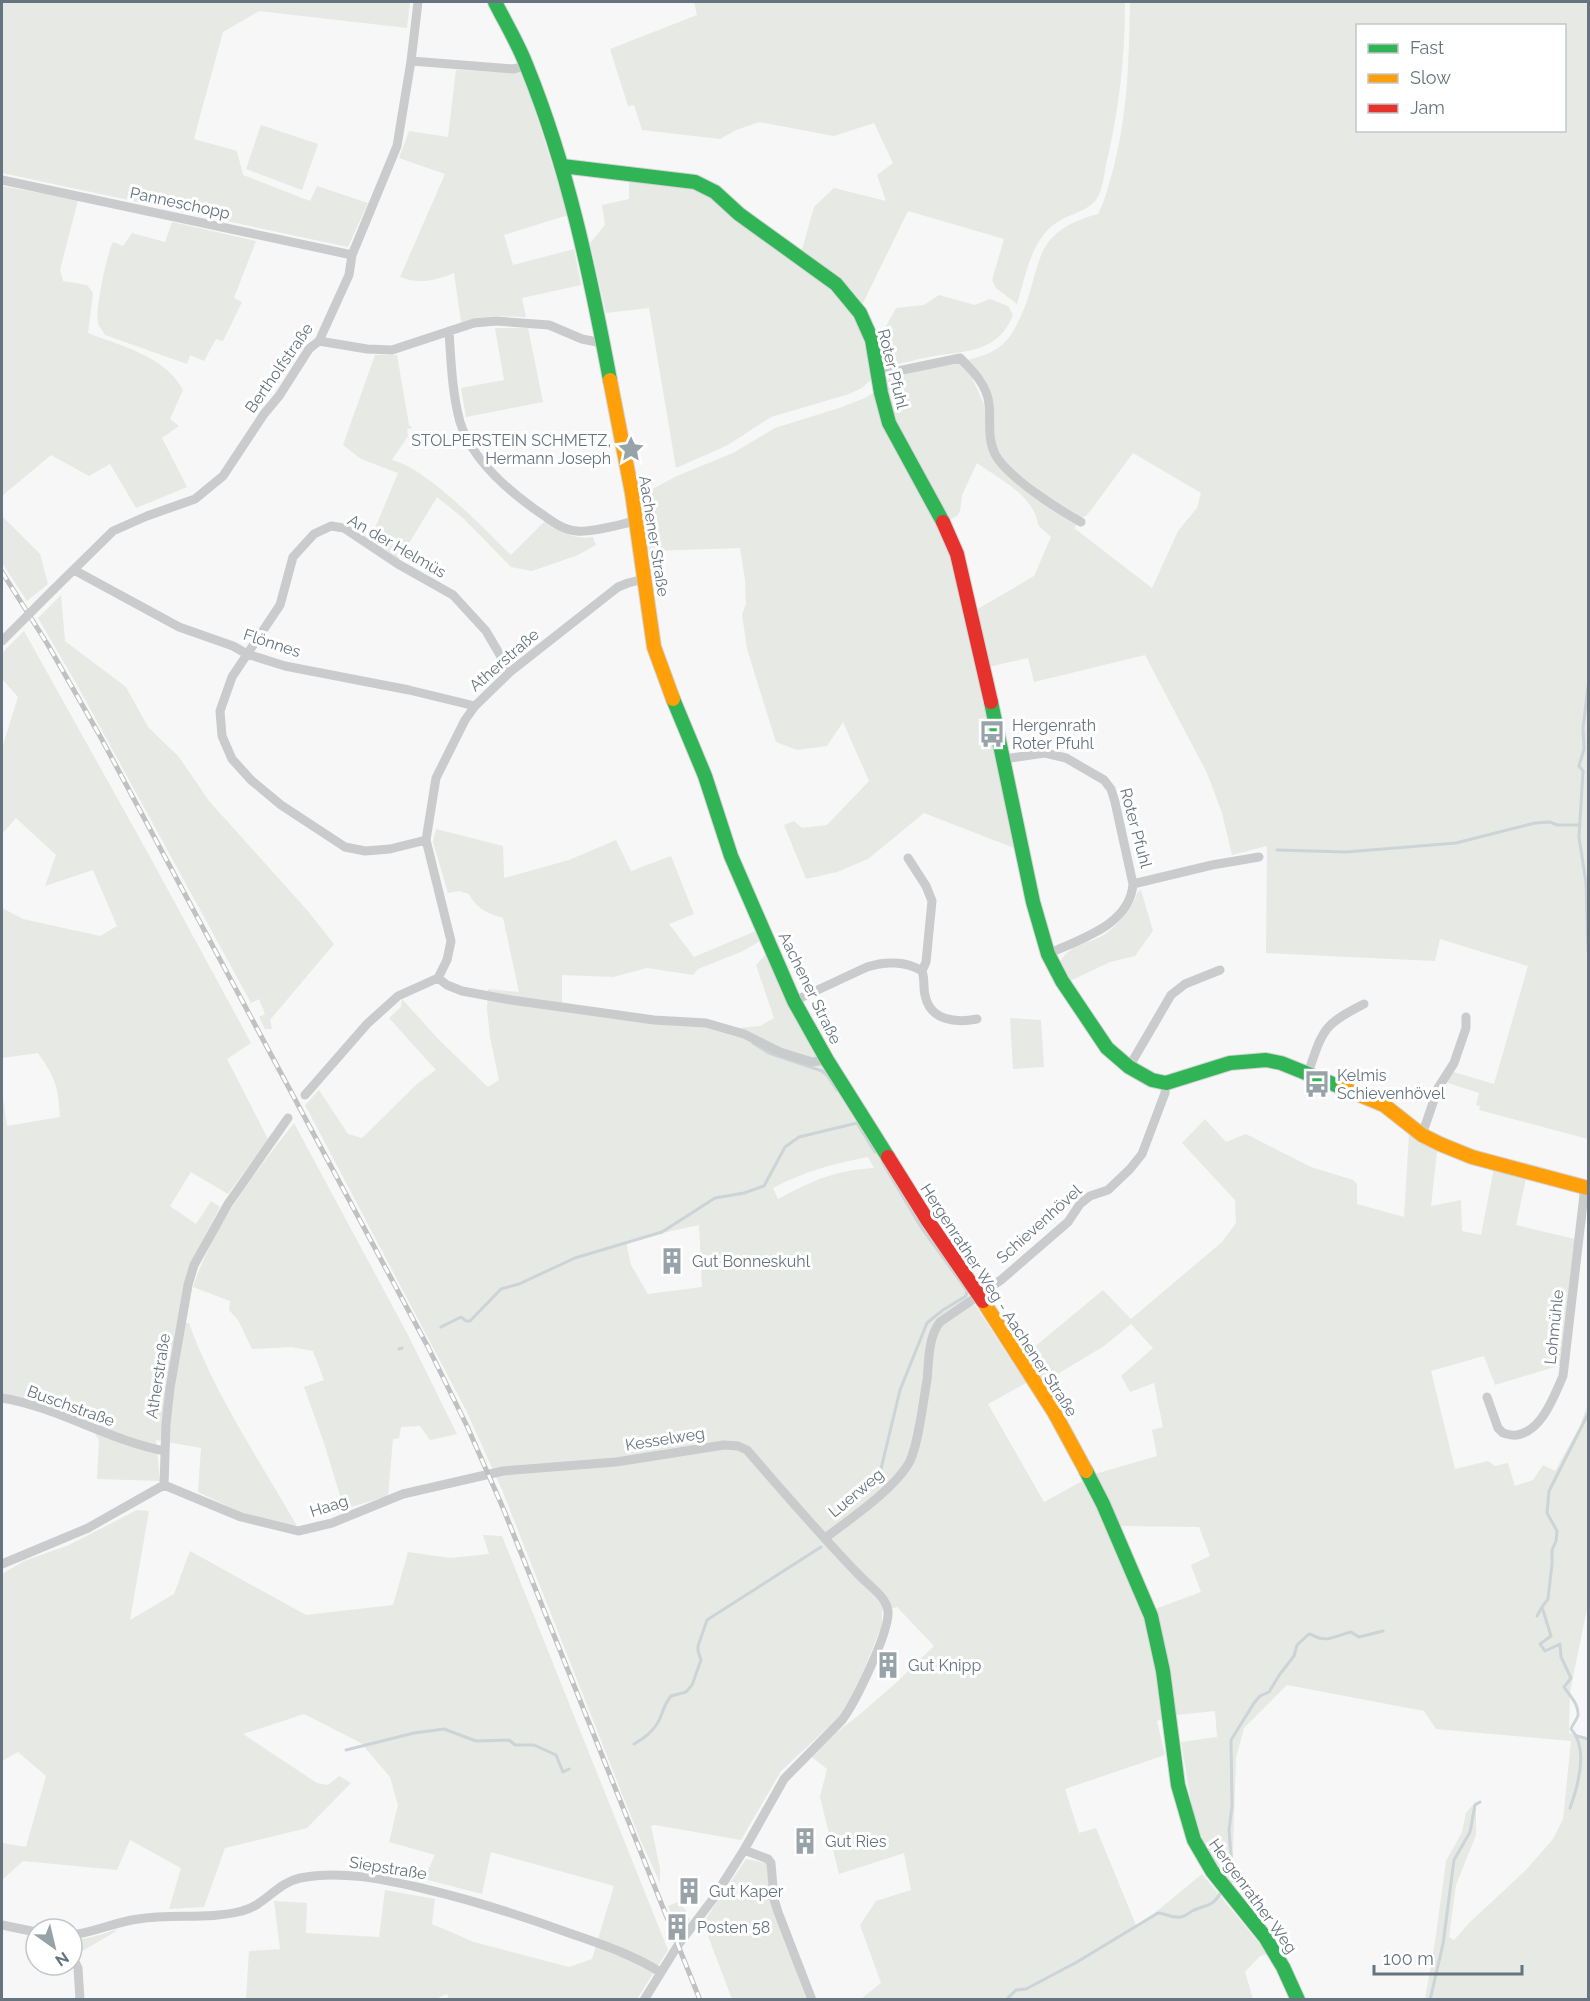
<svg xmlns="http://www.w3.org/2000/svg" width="1590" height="2001" viewBox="0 0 1590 2001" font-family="Raleway,sans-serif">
	<rect width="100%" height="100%" fill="#f7f7f7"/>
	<path fill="#e6e9e4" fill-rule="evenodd" d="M2,2H410L407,28L259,11L223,32L197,127L194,139L237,151L243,175L310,201L317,186L368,203L348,247L2,173Z
		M694,2H1125C1125,59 1119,110 1106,165C1104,176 1102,192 1096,200C1086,212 1068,214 1056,223C1031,240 1025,278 1017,304L996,288L992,280L1004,239L908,211L861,307L801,253L814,207L834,188L886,201L877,175L893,163L874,123L834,136L759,122L736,130L720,139L642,130L634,105L628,106L610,49L697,15Z
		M1130,2H1588V1139L1479,1110L1480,1106L1476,1105L1479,1093L1445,1082L1454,1072L1494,1084L1528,966L1440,939L1435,961L1266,953L1267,846L1232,855L1222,813L1207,773L1145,655L1034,682L1028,658L988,667L976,610L1034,576L1051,537L1038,525C1035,496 999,479 977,463L962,495L960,511L957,516L949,520L893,422L884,384L888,379L958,361L971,376L984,404L988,439L998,463L1078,523L1074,528L1152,588L1178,531L1197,508L1201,493L1133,453L1091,510L1086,516L1078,518L1007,466L996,450L992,403L968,360C978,357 990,354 998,348C1007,342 1014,331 1018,322C1045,269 1026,233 1098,214C1106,199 1109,183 1114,166C1128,111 1129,57 1130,2ZM1358,26H1564V130H1358Z
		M456,70L523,73L568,215L504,235L513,265L574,249L581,285L522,298L526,317L494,316L461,322L454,273C436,280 419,285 400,277L445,174L399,158L409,131L448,137Z
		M261,125L318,144L302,190L246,169Z
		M629,180L691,184L711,194L833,290L850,310L860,327L873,378L862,388L849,394L771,417L728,445L676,468L649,308L606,313L590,243L605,225L602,205L629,199Z
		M2,186L78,200L60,270L63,281L87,285L93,293L88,333C121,346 165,356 183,390L170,419L179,426L162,438L187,487L136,508L110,464L89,476L51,455L2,496Z
		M172,222L256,241L234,298L242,302L223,341L216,339L204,361L190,355L187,364L105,335C103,331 98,326 98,322C95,311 107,252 113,242L123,246L132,233L165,242Z
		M939,295L975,305L990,299L1008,306L1013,315C997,356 960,350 924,358C912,360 899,366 887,364C873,346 884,329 894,312L896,308L924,305Z
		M495,328H528L543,402L466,417L461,388L504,380Z
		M375,355H397L409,425L413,428L407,429L408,436L392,460C428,469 483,528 511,555L545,521C561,532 573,540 593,537L596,545L578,555L532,571L511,567L463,518L437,497L399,560L371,538L398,473L361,459L343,445Z
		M876,391L952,551L984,695L1014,848L924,813L868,859L837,872L806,879L784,825L794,821L802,828L827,825L869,781L843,722L827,746L797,750L776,742L747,649L742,614L746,604L745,580L740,548L649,551L639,496L677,476L733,453L775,428L839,408L865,398Z
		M2,516L40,554L48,584L27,601L2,563Z
		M61,595L65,641L126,687L148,727L179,757L209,801L307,910L334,944L270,1020L272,1029H265L259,1017L265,1014L259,999L251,1003L76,683L38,618Z
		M24,631L149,855L251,1043L227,1059L268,1139L228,1194L191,1172L170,1206L196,1224L211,1201L220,1207L190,1264L180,1323H189C213,1392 262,1464 298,1528L244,1514L198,1492L201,1448L156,1440L160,1481L97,1479L99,1440L86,1419L2,1393V1090L7,1126L60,1117C58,1086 56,1079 38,1053L2,1058V908L23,919L100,936L117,926L93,870L45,886L56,855L16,818L2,834V748L18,697L2,679V653Z
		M436,829L503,846L504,878L569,860L616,840L631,871L671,856L694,914L669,924L694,957L758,930L762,940L743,951L698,969L693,975L647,968L613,977L562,975V1002L577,1006L736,1028L760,1026L774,1018L756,965L767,953L972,1292L967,1298L975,1305L1026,1383L988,1404L1044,1502L1095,1474L1157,1456L1152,1430L1163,1427L1154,1383L1130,1392L1121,1376L1153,1348L1131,1324L1104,1346L1043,1383L1026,1354L1103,1290L1131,1319L1222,1242L1236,1223L1235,1200L1182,1143L1205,1119L1226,1142L1246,1134L1311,1167L1353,1180L1357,1184V1204L1404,1217L1409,1134L1437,1152L1431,1206L1461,1200L1462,1231L1481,1235L1494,1168L1526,1179L1516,1225L1575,1239L1561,1365L1495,1385L1484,1356L1431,1371L1455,1469L1488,1461L1495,1466L1508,1463L1515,1486L1533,1480L1543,1465L1555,1471L1580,1426L1588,1403V1604L1570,1692L1569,1733L1588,1739V1999H1425L1435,1942L1446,1861L1462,1832L1466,1813L1476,1801V1835L1456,1885L1449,1937L1454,1940L1469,1923L1526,1870L1553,1839L1563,1819L1571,1741L1436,1729L1424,1711L1287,1685L1244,1728L1236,1758L1232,1884L1209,1853L1194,1820L1181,1742L1217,1737L1215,1711L1177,1715L1157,1721L1165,1755L1065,1789L1079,1833L1096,1828L1136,1925L1151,1916L1202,1874L1268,1954L1260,1956L1245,1972L1253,1999H861L881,1983L860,1925L876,1901L911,1890L904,1853L839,1874L820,1797L827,1769L812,1757L833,1735L859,1715L897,1682L934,1646L897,1607L882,1611V1625L855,1692L839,1717L781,1771L741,1840L655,1825L651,1826L660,1868V1883L640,1839L502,1490L466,1410L305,1105L319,1090L348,1134L362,1138L418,1083L436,1070L389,1018L401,1007L402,999L440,1041L488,1087L499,1080L490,1037L487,1009L488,989L519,992L503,918C487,913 477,909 469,894L459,891L448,893L433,842ZM868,1157L874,1168C835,1170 812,1181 778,1199L773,1188C803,1172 835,1163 868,1157ZM699,1225L702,1287L648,1294L631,1265L626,1241ZM1120,1526L1199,1527L1210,1556L1191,1565L1201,1592L1155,1609Z
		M1141,890L1153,931L1135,956L1110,962L1070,981L1060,962C1072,941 1091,945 1108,932C1119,923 1134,906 1137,893Z
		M1010,1018L1041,1020L1044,1067L1013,1069Z
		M294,1123L408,1335L457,1434L430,1440L420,1426L401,1427L399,1438L393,1439L388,1496L344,1509L325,1446L304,1387L324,1380L313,1351L292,1347L252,1349L238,1320L229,1310L230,1301L193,1287C214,1224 254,1174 294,1123Z
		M137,1510L149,1511L130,1620L174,1594L190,1551L306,1615L393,1605L408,1552L450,1558L489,1554L483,1535L502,1536L668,1950L637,1999L449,2000L447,1994L433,2000L246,1999L249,1951L280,1949L274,1901L307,1903L306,1933L379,1937L385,1890L435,1899L432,1924L474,1942L569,1967L592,1959L614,1886L491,1852L482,1894L424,1879L435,1855L389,1842L398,1805L390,1777L361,1743L304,1714L243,1734L317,1783L328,1785L339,1776L351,1783L307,1828L225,1848L204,1907L169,1909L181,1868L130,1840L117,1870L23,1861L2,1880V1843L26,1847L46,1776L18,1752L2,1761V1574L24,1561L69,1545Z
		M746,1859L767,1863L769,1893L806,1999H732L703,1923Z
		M678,1902L686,1910L685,1916L690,1919L679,1935L668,1906Z
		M117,1929L115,1932L84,1950L72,1948V1939C87,1940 103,1934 117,1929Z"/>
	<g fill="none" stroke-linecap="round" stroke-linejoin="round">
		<path stroke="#ccd4d7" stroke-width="3" d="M1277,850L1346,852L1456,843L1535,823L1550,822L1557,825H1580
			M1588,951L1586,883L1579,837L1583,771L1579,766L1584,749L1583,728L1588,687
			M753,1043L769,1053L822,1071L827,1075L837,1090
			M883,1163L921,1227L961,1282
			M441,1327L461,1317L466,1321H470L501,1289L519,1284L575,1258L662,1232L715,1198L744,1193L764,1186L785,1147L799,1137L857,1123L875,1152
			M399,1349L402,1348
			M880,1473L900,1390L927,1323L943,1310L966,1296L967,1291L961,1282
			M1537,1616L1542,1607
			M1577,1736L1588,1739
			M634,1744C643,1739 652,1732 657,1724C663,1715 662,1707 671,1696L686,1692L692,1685L701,1660L698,1651V1646L707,1620L821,1547
			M346,1750L414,1733L444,1729L476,1741L509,1740L515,1745H534L556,1755L563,1772L569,1769
			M1570,1808C1578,1786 1589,1748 1571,1729C1572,1725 1577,1720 1578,1715C1579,1704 1569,1695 1564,1687L1571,1678L1561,1657L1560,1644L1545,1651L1540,1644L1551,1636L1542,1607L1548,1599L1552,1564V1550L1556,1541L1557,1531L1547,1513L1549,1491L1588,1414
			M1233,1881L1229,1830L1232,1806L1231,1740L1254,1703L1260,1696L1269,1692L1280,1674L1294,1656L1297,1645L1309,1634C1312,1634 1315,1637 1319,1638C1330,1641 1341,1634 1351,1632L1359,1637L1383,1631
			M1006,2000L1016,1990L1026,1989L1077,1962L1158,1913C1164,1913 1170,1917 1176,1917C1185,1918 1188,1913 1194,1910C1206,1905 1214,1906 1221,1892
			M1430,2000L1443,1944L1454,1860L1470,1832L1475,1805L1480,1802"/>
		<defs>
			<path id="fast" d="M495,2C506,24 519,45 527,67C568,168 590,274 610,380
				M562,166L695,182L715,192L739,214L836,284L860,313L872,340L881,393L889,423L943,522
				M673,699L705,776L731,856L794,1001L827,1060L888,1157
				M991,702L1033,902L1048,954L1062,981L1107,1048L1129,1067L1152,1080L1166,1083L1230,1063L1266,1060L1281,1063L1343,1088
				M1086,1471L1103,1504L1151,1616L1163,1671L1178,1785L1194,1840L1212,1871L1265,1937L1283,1967L1298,2000"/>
			<path id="slow" d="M610,380L632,493L654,647L673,699
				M1343,1088L1384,1105L1422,1135L1440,1144L1472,1157L1588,1188
				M983,1301L1054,1412L1086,1471"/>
			<path id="jam" d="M943,522L957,554L991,702
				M888,1157L928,1221L983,1301"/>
		</defs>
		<use href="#fast" stroke="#d3d4d5" stroke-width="16"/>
		<use href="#slow" stroke="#d3d4d5" stroke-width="16"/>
		<use href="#jam" stroke="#d3d4d5" stroke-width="16"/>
		<path stroke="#cacbcc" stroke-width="9" d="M411,61L513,69L527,66
			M2,180L352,255
			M449,331C451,361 452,393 460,422C471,457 504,487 533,508C547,517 560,530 577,531C591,533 621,524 636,521
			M319,341L367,349L392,350L474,323L496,321L549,325L582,339L602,343
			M879,375L960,358C973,371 987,385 989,404C991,420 987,438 995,454C1006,476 1059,510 1081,522
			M74,570L179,627L233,646L247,654L285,666L409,690L475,706
			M53,590L113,531L147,516L195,499L223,476L264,414L279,396L309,349L319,341L349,275L352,255L397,146L411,61L418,2
			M1004,759L1045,753L1066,758L1104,780L1111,789L1115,802L1133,884
			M426,840L390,849L365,851L345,847L281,805L251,780L232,759L222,736L220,711L232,677L280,605L293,557L314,534L331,526L344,528L398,564L453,595L486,631L510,672
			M908,858L926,886L932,901L926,962L922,971
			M1048,954C1080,939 1130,925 1133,884L1212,865L1259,857
			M438,978L447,985L462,991L511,1000L654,1020L706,1023L744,1034L780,1052L812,1062L827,1060
			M794,1001L867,967C885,961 906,961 922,971C925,979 923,987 925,995C930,1021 956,1023 977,1019
			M1129,1067L1171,995L1185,984L1220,970
			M1308,1073C1323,1030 1322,1025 1364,1004
			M305,1095L367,1024L398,996L438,978L447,960L451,941L426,840L436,778L465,720L475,706L510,672L618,587L628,583L644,579
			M1422,1135L1438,1088L1454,1063L1466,1028V1017
			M1487,1397L1498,1428L1503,1433C1507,1434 1513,1436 1517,1435C1542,1431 1554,1396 1563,1376L1585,1186
			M2,1398C57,1407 108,1440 165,1451
			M164,1485L241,1517L298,1531L332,1523L403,1494L503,1471L616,1462L724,1445L738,1446L747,1450C784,1493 821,1536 860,1576C869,1586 886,1596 888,1611C890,1631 855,1703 842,1720L784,1779L744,1850L713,1899L678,1945L644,2000
			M164,1485L166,1424L170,1388L188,1285L194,1265L228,1204L288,1118
			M825,1538C850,1519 896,1488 910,1461C919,1441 923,1402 927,1380C929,1361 928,1337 940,1322L1001,1280L1068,1222L1080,1204L1090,1196L1108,1190L1130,1169L1142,1154L1165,1093L1166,1083
			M2,1564L88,1528L164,1485
			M744,1850L768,1859L771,1863L774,1899L778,1912L812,2000
			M2,1925L36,1932
			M72,1935C95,1932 115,1922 138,1919C172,1913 208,1920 242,1911C264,1906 277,1883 300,1878C340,1870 383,1879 421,1888C472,1900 520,1915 569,1933C600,1944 632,1954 660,1972
			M72,1956L78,1968L80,2000"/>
		<use href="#fast" stroke="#30b455" stroke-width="14"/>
		<use href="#slow" stroke="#ff9f0a" stroke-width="14"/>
		<use href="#jam" stroke="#e5322d" stroke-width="14"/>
		<defs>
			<path id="rail" d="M2,572L48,645L100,736L428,1347L467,1426L503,1508L700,2000"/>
		</defs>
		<use href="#rail" stroke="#c0c1c3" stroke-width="5"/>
		<use href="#rail" stroke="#fff" stroke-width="3" stroke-dasharray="9" stroke-linecap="butt"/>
		<path stroke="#cacbcc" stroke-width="9" d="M2,641L53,590"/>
	</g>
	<defs>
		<symbol id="sight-bare" viewBox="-9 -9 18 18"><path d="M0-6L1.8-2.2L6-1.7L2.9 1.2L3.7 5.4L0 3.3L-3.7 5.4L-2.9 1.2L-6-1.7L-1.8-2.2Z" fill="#98a2a9" stroke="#fff" stroke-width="2.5" paint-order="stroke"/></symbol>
		<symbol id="bus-bare" viewBox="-9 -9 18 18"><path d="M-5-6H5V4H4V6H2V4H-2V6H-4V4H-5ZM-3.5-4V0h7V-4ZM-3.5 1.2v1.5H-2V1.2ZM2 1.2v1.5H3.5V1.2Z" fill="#98a2a9" stroke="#fff" stroke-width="2.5" paint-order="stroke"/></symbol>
		<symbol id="building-bare" viewBox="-9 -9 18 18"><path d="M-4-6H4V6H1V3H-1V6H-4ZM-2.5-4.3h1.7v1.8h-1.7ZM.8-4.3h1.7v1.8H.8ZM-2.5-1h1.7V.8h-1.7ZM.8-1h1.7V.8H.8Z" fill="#98a2a9" stroke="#fff" stroke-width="2.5" paint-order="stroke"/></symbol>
	</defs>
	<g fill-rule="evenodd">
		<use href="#sight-bare" x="612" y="430" width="38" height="38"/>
		<use href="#bus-bare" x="973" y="715" width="38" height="38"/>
		<use href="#bus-bare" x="1298" y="1065" width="38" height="38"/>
		<use href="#building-bare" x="653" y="1242" width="38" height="38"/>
		<use href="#building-bare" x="869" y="1646" width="38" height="38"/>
		<use href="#building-bare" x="786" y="1822" width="38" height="38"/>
		<use href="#building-bare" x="670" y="1872" width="38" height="38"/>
		<use href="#building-bare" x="658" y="1908" width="38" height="38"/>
	</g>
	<g text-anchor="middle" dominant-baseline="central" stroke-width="6" stroke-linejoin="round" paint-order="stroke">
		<g font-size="16" fill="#65747f" stroke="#fff">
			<text transform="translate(180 203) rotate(12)">Panneschopp</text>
			<text transform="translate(279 368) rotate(-55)">Bertholfstraße</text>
			<text transform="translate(893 369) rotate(76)">Roter Pfuhl</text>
			<text transform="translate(654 536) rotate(81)">Aachener Straße</text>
			<text transform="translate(397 546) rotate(30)">An der Helmüs</text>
			<text transform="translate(272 643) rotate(18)">Flönnes</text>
			<text transform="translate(504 660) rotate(-41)">Atherstraße</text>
			<text transform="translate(1136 828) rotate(75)">Roter Pfuhl</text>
			<text transform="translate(810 988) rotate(64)">Aachener Straße</text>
			<text transform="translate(1039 1224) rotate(-42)">Schievenhövel</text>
			<text transform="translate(999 1300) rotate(57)">Hergenrather Weg - Aachener Straße</text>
			<text transform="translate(1554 1327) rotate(-84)">Lohmühle</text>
			<text transform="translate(158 1376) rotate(-81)">Atherstraße</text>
			<text transform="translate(71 1406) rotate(20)">Buschstraße</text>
			<text transform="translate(665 1439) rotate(-9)">Kesselweg</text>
			<text transform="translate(856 1493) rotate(-40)">Luerweg</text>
			<text transform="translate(329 1506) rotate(-18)">Haag</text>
			<text transform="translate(388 1868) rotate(9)">Siepstraße</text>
			<text transform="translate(1253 1896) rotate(54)">Hergenrather Weg</text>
		</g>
		<g font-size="16" fill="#65747f" stroke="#fff" text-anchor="start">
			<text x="611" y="440" text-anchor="end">STOLPERSTEIN SCHMETZ,<tspan x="611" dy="18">Hermann Joseph</tspan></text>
			<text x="1012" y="725">Hergenrath<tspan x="1012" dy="18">Roter Pfuhl</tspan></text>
			<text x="1337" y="1075">Kelmis<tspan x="1337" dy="18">Schievenhövel</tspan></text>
			<text x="692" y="1261">Gut Bonneskuhl</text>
			<text x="908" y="1665">Gut Knipp</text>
			<text x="825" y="1841">Gut Ries</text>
			<text x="709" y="1891">Gut Kaper</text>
			<text x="697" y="1927">Posten 58</text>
		</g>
	</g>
	<rect width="1590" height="2001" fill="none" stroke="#65747f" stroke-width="6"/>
	<rect x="1356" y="24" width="210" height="108" fill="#ffffff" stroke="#c1c7cc" stroke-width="1.5"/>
	<rect x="1368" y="44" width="30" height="9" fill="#30b455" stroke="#c1c7cc" stroke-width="1.5"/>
	<text x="1410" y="54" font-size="18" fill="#65747f">Fast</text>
	<rect x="1368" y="74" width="30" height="9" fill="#ff9f0a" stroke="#c1c7cc" stroke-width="1.5"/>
	<text x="1410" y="84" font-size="18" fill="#65747f">Slow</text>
	<rect x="1368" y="104" width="30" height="9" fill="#e5322d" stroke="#c1c7cc" stroke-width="1.5"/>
	<text x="1410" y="114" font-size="18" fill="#65747f">Jam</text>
	<g transform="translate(54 1947) rotate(146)"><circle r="28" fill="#ffffff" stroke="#c1c7cc" stroke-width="1.5"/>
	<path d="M0-4.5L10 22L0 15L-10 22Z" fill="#98a2a9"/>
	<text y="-9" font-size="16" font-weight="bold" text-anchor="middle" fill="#65747f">N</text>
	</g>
	<path d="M1374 1965v9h148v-9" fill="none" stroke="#65747f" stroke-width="3"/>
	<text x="1383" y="1965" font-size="18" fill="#65747f" stroke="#ffffff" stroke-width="4.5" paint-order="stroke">100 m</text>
</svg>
